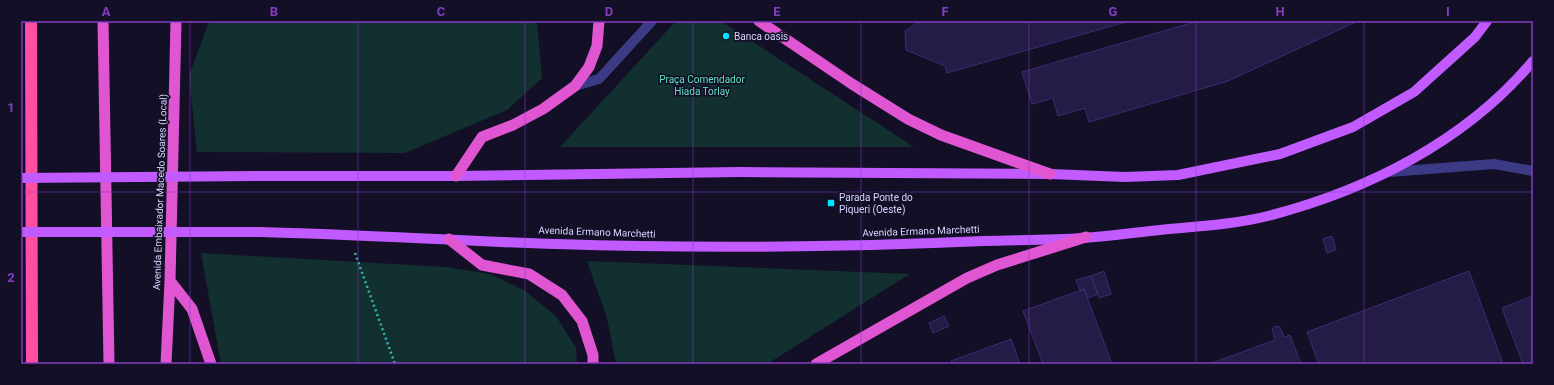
<svg xmlns="http://www.w3.org/2000/svg" width="1554" height="385" viewBox="0 0 1554 385" font-family="Roboto,sans-serif">
	<rect width="100%" height="100%" fill="#130f26"/>
	<path fill="#12302f" d="M209,21H537L542,78L507,110L405,153L197,152L189,76Z
		M676,21H721L914,147H560Z
		M201,253L446,267L490,274L524,290L556,316L576,348L577,364H221Z
		M587,261L910,274L767,364H616L607,318Z"/>
	<path fill="#241b47" stroke="#3b2d73" d="M920,21H1129L947,73L945,66L906,50L905,31Z
		M1198,21H1358L1228,81L1089,122L1085,108L1058,116L1053,98L1032,104L1022,72Z
		M1332,236L1336,250L1327,253L1323,239Z
		M1104,271L1111,294L1099,298L1091,276Z
		M1469,271L1503,364H1319L1307,332Z
		M1091,276L1098,294L1088,298L1084,289L1080,291L1076,280Z
		M1084,289L1112,364H1043L1023,311Z
		M1533,296V364H1523L1502,308Z
		M944,316L949,326L933,333L929,323Z
		M1275,326L1280,327L1284,337L1290,335L1301,364H1209L1275,340L1272,329Z
		M1011,339L1020,364H952L951,361Z"/>
	<g fill="none" stroke-linecap="round" stroke-linejoin="round">
		<path stroke="#2fb8b0" stroke-width="2.5" stroke-dasharray="2 3" stroke-linecap="butt" d="M355,253L395,364"/>
		<path stroke="#3d3a85" stroke-width="10" d="M1389,172L1494,164L1533,171"/>
		<path stroke="#3d3a85" stroke-width="10" d="M575,86L599,79L652,21"/>
		<path stroke="#c25bff" stroke-width="10" d="M258,176H456L741,172L1050,174L1125,177L1178,175L1280,154L1353,127L1414,92L1475,37L1487,21
			M260,232C386,235 512,245 639,246C754,248 869,246 984,241C1017,240 1050,240 1084,238C1112,236 1141,232 1169,229C1202,226 1236,224 1268,216C1368,190 1466,141 1533,61"/>
		<path stroke="#e055d1" stroke-width="11" d="M103,21L109,364
			M759,21L852,84L908,119L941,135L1050,174
			M456,176L482,137L513,125L543,109L575,86L589,67L597,46L599,21
			M449,239L482,265L529,274L562,295L582,321L593,355V364
			M170,281L192,309L211,364
			M166,364L170,281L176,21
			M816,364L967,278L997,265L1086,237"/>
		<path stroke="#ff4fa3" stroke-width="12" d="M31,21L32,364"/>
		<path stroke="#c25bff" stroke-width="10" d="M21,178L258,176
			M21,232H260"/>
	</g>
	<path fill="none" stroke="#843dc5" stroke-width="1" stroke-opacity="0.55" d="M190,21V364M358,21V364M525,21V364M693,21V364M861,21V364M1029,21V364M1196,21V364M1364,21V364M21,192H1533"/>
	<g fill="#00e5ff" stroke="#130f26" stroke-width="1.5">
		<circle cx="726" cy="36" r="4"/>
		<rect x="827" y="199" width="8" height="8" rx="2"/>
	</g>
	<g text-anchor="middle" dominant-baseline="central" stroke-width="3.5" stroke-linejoin="round" paint-order="stroke">
		<g font-size="10" fill="#d9d4ff" stroke="#130f26" text-anchor="start">
			<text x="734" y="36">Banca oasis</text>
			<text x="839" y="197">Parada Ponte do<tspan x="839" dy="12">Piqueri (Oeste)</tspan></text>
		</g>
		<g font-size="10" fill="#5fe0c0" stroke="#130f26">
			<text x="702" y="79">Praça Comendador<tspan x="702" dy="12">Hiada Torlay</tspan></text>
		</g>
		<g font-size="10" fill="#d9d4ff" stroke="#130f26">
			<text transform="translate(160 192) rotate(-88)">Avenida Embaixador Macedo Soares (Local)</text>
			<text transform="translate(921 231) rotate(-2)">Avenida Ermano Marchetti</text>
			<text transform="translate(597 232) rotate(2)">Avenida Ermano Marchetti</text>
		</g>
	</g>
	<rect width="1554" height="385" fill="none" stroke="#130f26" stroke-width="44"/>
	<rect x="22" y="22" width="1510" height="341" fill="none" stroke="#843dc5" stroke-width="1.5"/>
	<g font-size="13" text-anchor="middle" font-weight="bold" fill="#843dc5">
		<text x="106" y="16">A</text>
		<text x="274" y="16">B</text>
		<text x="441" y="16">C</text>
		<text x="609" y="16">D</text>
		<text x="777" y="16">E</text>
		<text x="945" y="16">F</text>
		<text x="1113" y="16">G</text>
		<text x="1280" y="16">H</text>
		<text x="1448" y="16">I</text>
		<text x="11" y="112">1</text>
		<text x="11" y="282">2</text>
	</g>
</svg>
